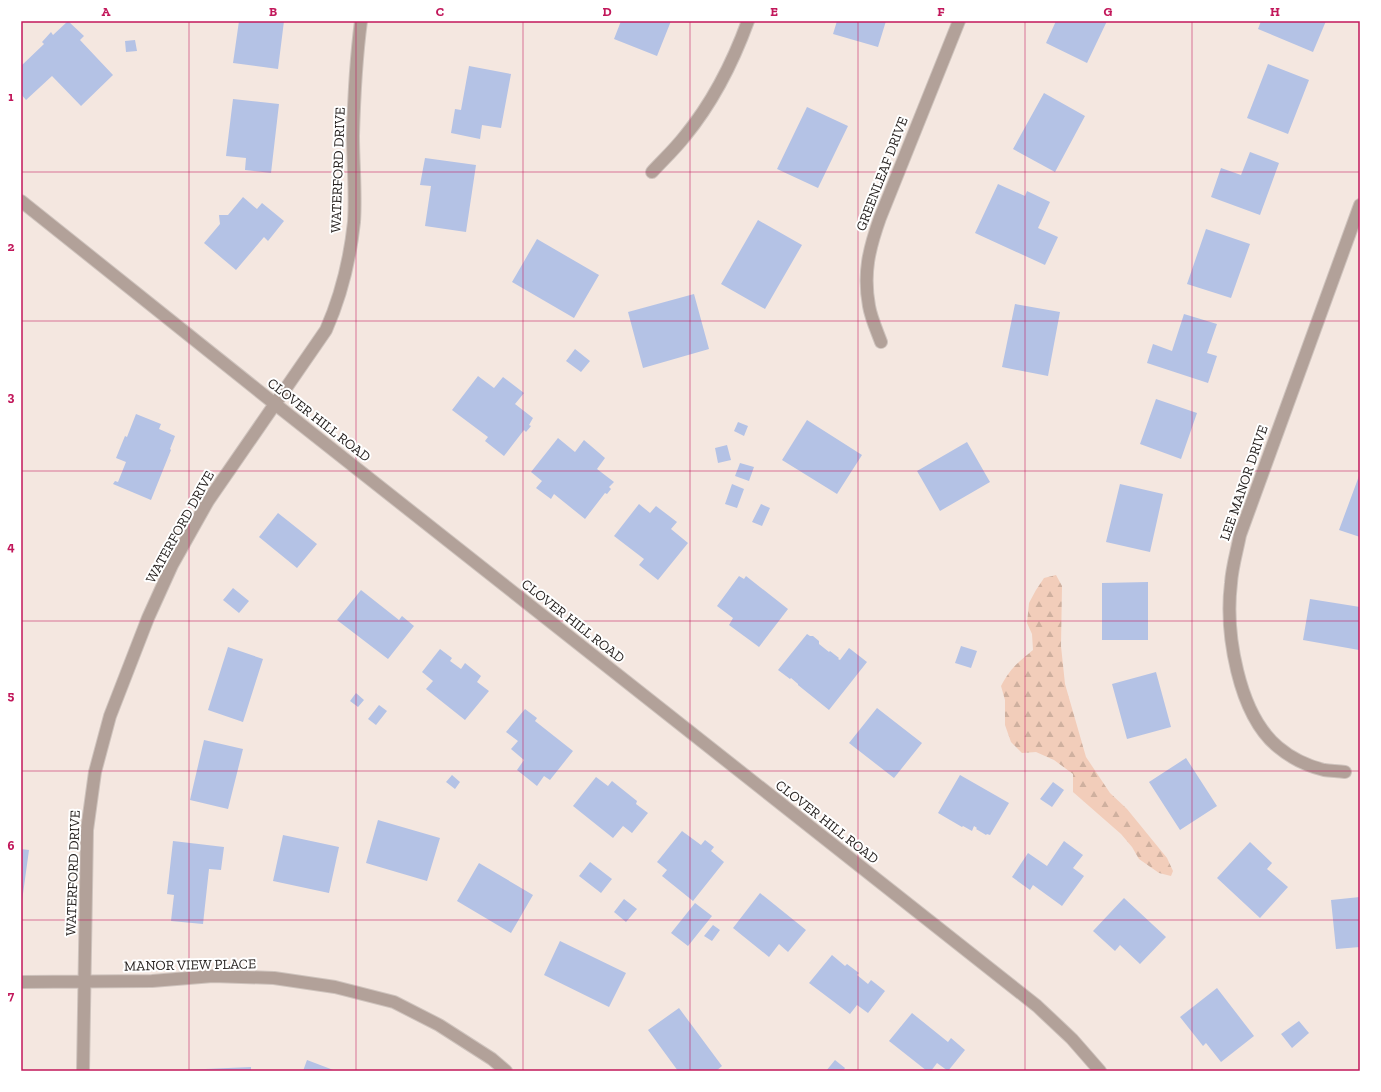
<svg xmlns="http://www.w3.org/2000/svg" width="1381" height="1092" viewBox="0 0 1381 1092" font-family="'Zilla Slab',serif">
	<defs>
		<pattern id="forest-firs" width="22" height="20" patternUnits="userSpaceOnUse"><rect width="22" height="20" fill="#f2cdba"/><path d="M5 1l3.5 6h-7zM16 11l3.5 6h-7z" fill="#cfb09f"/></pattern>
	</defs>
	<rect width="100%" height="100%" fill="#f4e7e0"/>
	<path fill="url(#forest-firs)" d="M1056,575L1062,586L1061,646L1065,684L1086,757L1110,793L1127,809L1167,858L1173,871L1171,876L1159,873L1139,859L1132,847L1121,834L1073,792V774L1054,760L1036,752L1022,753L1011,742L1005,725V700L1001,686C1011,668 1017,663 1033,650L1032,634L1027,623L1029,603L1036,590L1044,578Z"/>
	<path fill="#b4c2e5" d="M68,21L84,36L80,40L113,75L81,106L52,76L26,100L21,94V66L44,44L42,42L51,32L53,35Z
		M239,21H284L278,69L233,63Z
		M621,21H671L657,56L614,39Z
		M837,21H886L878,47L833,34Z
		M1056,21H1107L1087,63L1046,43Z
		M1261,21H1326L1313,52L1258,29Z
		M135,40L137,51L126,52L125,41Z
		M1268,64L1309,80L1288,134L1247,118Z
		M469,66L511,74L501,128L482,125L480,139L451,133L455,109L461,110Z
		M1044,93L1085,116L1055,172L1013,149Z
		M233,99L279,104L271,173L245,170L246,158L226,156Z
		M807,107L848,126L818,188L777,169Z
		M1250,152L1279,163L1260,215L1211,197L1221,168L1241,175Z
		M425,158L476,165L466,232L425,226L431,186L420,185Z
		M998,184L1025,196L1027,191L1050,202L1038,228L1058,237L1045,265L975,233Z
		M243,197L257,209L262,203L284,221L268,241L264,237L236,270L204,243L220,224L219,215H228Z
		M758,220L802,245L765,309L721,284Z
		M1206,229L1250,244L1231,298L1187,284Z
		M537,239L599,275L574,318L512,282Z
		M694,294L709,349L643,368L628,312Z
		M1015,304L1060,312L1048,376L1002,367Z
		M1184,314L1217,324L1207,353L1217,356L1208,383L1147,363L1153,344L1172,351Z
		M575,349L590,361L581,372L566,361Z
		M478,376L494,388L503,377L524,393L515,404L533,418L529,425L531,426L526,432L524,430L504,456L485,441L488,437L452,410Z
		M1156,399L1197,413L1181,459L1140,444Z
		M136,414L161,424L159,429L175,436L170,449L171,450L151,500L113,484L115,481L118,482L126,462L116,458L125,436L127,437Z
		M807,420L862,455L837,494L782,460Z
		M738,422L748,426L744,436L734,431Z
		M558,438L575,452L584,440L605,458L597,469L614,482L609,487L611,489L607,494L605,493L585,519L554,494L551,499L536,488L542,481L531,472Z
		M967,442L990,482L940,511L917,471Z
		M727,445L731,460L718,463L715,448Z
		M740,463L754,467L749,481L735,476Z
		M1359,476L1360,477V537L1339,530Z
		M732,484L744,489L737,508L725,504Z
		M1120,484L1163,494L1150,552L1106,542Z
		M639,504L650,513L656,506L677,522L671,529L688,543L658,580L639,565L644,559L614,536Z
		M761,504L770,508L762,526L752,522Z
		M278,513L317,544L297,568L259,537Z
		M739,576L744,579L746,576L788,609L759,647L729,625L733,618L717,606Z
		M1148,582V640H1102V583Z
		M233,588L249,601L239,613L223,600Z
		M361,590L399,620L402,616L414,626L388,659L337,620Z
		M1310,599L1360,607L1359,650L1303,640Z
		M807,634L810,636H813L819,641V644L829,652L830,651L839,658L838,659L840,660L849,648L867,662L829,710L798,685V684L791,678L790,679L778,670Z
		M961,646L977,651L971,668L955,663Z
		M228,647L263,659L243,722L208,710Z
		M440,649L452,658L450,661L461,669L465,663L481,676L477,682L489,691L465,720L426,689L433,681L422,672Z
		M1156,672L1171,727L1127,739L1112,684Z
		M356,693L364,700L358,707L350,701Z
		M379,705L387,711L376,725L368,719Z
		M877,708L922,743L894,778L849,743Z
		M525,709L537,718L535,721L573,751L550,780L544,776L537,786L517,770L524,760L511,749L518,741L506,732Z
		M204,740L243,749L228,809L190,800Z
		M1186,758L1217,806L1180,830L1149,782Z
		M452,775L460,782L455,789L446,782Z
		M960,775L1009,803L990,835L987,834L986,835L976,829L977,828L974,826L972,831L963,826L962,827L938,813Z
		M596,777L608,786L612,781L637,801L636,804L648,813L632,833L623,826L613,838L573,806Z
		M1053,782L1064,790L1052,807L1040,799Z
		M378,820L440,838L427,881L366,863Z
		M682,831L701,845L705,840L714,847L711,851L724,862L693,901L662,876L667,870L657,862Z
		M283,835L339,847L329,893L273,881Z
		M173,841L224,847L221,870L209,869L203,924L171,921L174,895L167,894Z
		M1064,841L1083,855L1073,868L1084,876L1062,906L1033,885L1030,890L1012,877L1028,853L1047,866Z
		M1250,842L1272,863L1267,869L1288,887L1260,918L1217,878Z
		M21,849L29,850L22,901H21Z
		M590,862L612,879L601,893L579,876Z
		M479,863L533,895L511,933L457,901Z
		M760,893L806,930L788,952L779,944L769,957L733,928Z
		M1360,897V947L1336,949L1331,900Z
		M1124,898L1166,937L1140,964L1120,945L1115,951L1093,931Z
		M624,899L637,909L626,922L614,912Z
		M695,903L712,916L688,946L671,933Z
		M713,925L720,930L712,941L704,936Z
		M560,941L626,973L609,1007L544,975Z
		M832,955L845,966L847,964L859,973L857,975L868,984L871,980L885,991L868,1013L857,1005L850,1014L809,983Z
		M1217,988L1254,1036L1221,1062L1206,1043L1203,1046L1180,1017Z
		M679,1008L722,1066L716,1071H678L648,1030Z
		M912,1013L948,1042L951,1038L965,1050L948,1071L937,1063L931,1071H927L889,1041Z
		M1299,1021L1309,1033L1292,1048L1281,1034Z
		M307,1060L336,1071H303Z
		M835,1060L845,1068L843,1071H826Z
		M251,1067V1071H183V1070Z"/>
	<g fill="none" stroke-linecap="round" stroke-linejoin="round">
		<defs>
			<path id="minor" d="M652,172C663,160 675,149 685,136C713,102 733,62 748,21
				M21,201L275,404L1037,1006L1072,1039L1100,1071
				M881,342C877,331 871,318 869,306C863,273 869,249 880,218L959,21
				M1345,772C1338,771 1331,771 1324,770C1308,766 1291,758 1278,747C1238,714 1225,632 1231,583C1232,567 1237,551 1240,535L1360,205
				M21,982L152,981L213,976L274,978L335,987L394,1002L439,1025L492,1059L506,1071
				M83,1071L87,830L95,772L110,716L148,618L172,565L208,501L326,330C341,296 350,259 354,222C356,194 353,164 353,136C354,98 356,59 361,21"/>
		</defs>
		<use href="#minor" stroke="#cec3bd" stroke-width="14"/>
		<use href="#minor" stroke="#b2a199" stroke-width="12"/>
	</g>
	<path fill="none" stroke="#c2185b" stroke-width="1" stroke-opacity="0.55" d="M189,21V1071M356,21V1071M523,21V1071M690,21V1071M858,21V1071M1025,21V1071M1192,21V1071M21,172H1360M21,321H1360M21,471H1360M21,621H1360M21,771H1360M21,920H1360"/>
	<g text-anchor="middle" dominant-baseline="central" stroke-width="4" stroke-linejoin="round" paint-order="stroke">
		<g font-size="14" fill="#221d1b" stroke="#fff">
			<text transform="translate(338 170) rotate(-88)">WATERFORD DRIVE</text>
			<text transform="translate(882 174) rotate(-69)">GREENLEAF DRIVE</text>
			<text transform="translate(319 420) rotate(38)">CLOVER HILL ROAD</text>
			<text transform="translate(1244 483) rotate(-71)">LEE MANOR DRIVE</text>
			<text transform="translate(180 527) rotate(-61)">WATERFORD DRIVE</text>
			<text transform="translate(573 621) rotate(38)">CLOVER HILL ROAD</text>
			<text transform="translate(827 822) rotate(38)">CLOVER HILL ROAD</text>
			<text transform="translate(73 873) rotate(-88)">WATERFORD DRIVE</text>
			<text transform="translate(190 965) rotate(-1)">MANOR VIEW PLACE</text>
		</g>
	</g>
	<rect width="1381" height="1092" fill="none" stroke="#ffffff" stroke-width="44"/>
	<rect x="22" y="22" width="1337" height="1048" fill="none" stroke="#c2185b" stroke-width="1.5"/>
	<g font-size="13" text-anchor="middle" font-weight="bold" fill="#c2185b">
		<text x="106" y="16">A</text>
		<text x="273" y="16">B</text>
		<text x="440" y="16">C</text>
		<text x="607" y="16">D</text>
		<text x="774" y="16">E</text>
		<text x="941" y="16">F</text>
		<text x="1108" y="16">G</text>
		<text x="1275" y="16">H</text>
		<text x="11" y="101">1</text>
		<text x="11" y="251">2</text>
		<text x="11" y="401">3</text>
		<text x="11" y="551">4</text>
		<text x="11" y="700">5</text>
		<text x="11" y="850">6</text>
		<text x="11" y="1000">7</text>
	</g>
</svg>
